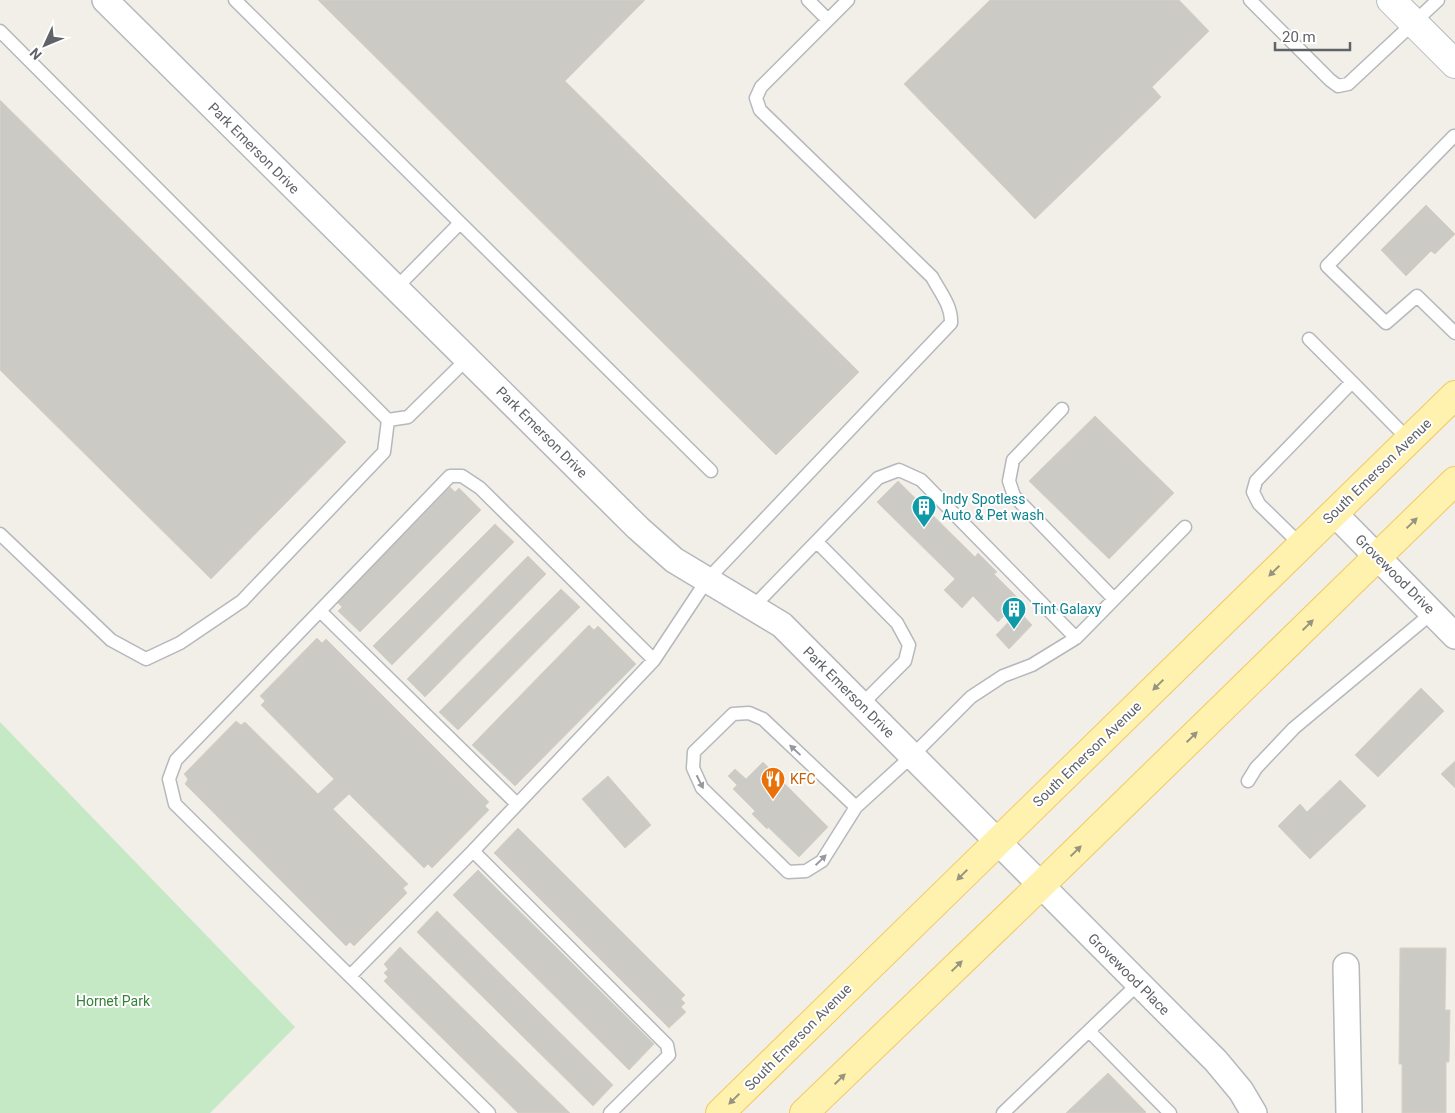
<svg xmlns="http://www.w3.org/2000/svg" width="1455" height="1113" viewBox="0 0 1455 1113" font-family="Roboto,sans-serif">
	<rect width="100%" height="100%" fill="#f1efe8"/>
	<path fill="#c5e8c5" d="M0,722L295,1027L210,1113H0Z"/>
	<path fill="#cccac5" stroke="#d6d1c6" d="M318,0H645L565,81L859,372L776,455Z
		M990,0H1179L1209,31L1152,87L1161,97L1035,219L904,84Z
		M0,100L346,442L211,579L0,370Z
		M1426,205L1455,234L1435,254L1431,251L1406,276L1381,250Z
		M1095,416L1174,493L1109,559L1029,481Z
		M898,481L975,557L978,553L997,572L994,574L1020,600L998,622L973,596L962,608L944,590L955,579L877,502Z
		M450,487L455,492L459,488L481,510L360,632L338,611L342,607L337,602Z
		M495,524L514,542L392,665L373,646Z
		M528,556L546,574L425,697L407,679Z
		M561,589L580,607L458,730L439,712Z
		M1019,611L1032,625L1009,649L996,635Z
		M589,625L594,630L598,626L636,664L515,786L472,745Z
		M317,638L322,643L326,639L489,802L485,806L489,810L432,868L428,864L424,868L349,794L333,809L408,884L403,888L407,893L354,946L350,942L346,946L185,784L188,779L184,774L236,721L241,725L245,722L318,794L334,779L261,705L265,701L260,696Z
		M1421,688L1444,711L1378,777L1355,755Z
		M1455,761V788L1441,774Z
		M763,762L828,827L799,857L768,827L767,829L752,814L755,811L733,789L737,785L728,776L735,769L746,779Z
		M608,776L651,825L625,848L582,799Z
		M1340,780L1366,806L1310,859L1278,826L1300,804L1307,812Z
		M518,828L685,995L681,999L685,1003L681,1007L686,1012L669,1028L494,853Z
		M478,870L654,1044L629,1070L453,895Z
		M437,911L613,1085L593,1106L417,932Z
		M400,947L570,1113H518L384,981L388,977L384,973L388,969L384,964Z
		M1400,948H1446L1445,1010H1450L1449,1062H1446V1113H1402V1064H1399Z
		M1108,1073L1146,1112L1145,1113H1066Z"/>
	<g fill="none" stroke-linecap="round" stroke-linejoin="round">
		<defs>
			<path id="lane" d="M235,0L711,471
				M808,0L828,20
				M1250,0L1330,80L1338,86L1348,84L1438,0
				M0,31L388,420L408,417L467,359
				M1454,136L1327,266L1386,323L1417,296L1455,333
				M396,288L460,223
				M1352,382L1409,440
				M1062,409L1013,460L1009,481L1014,496L1114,599
				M0,534L111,640L146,659L180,643L242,601L384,452L388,420
				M817,542L897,623L909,645L905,661L861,705
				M1301,545L1259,504L1253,492L1256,481L1352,382L1309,339
				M753,607L878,478L899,470L921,480L1076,638L1032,665L1003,676L971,697L912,756L856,807L822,861L806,871L788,872L702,788L693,768L694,752L733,714L749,713L763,719L856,807
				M320,611L517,804
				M1076,638L1185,527
				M1248,781L1256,768L1294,728L1432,613
				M350,976L473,851
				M1089,1031L1170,1113
				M489,1113L175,804L169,779L176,760L450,476H462L480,488L654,660L707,580L951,323C952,306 940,292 932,277L760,110L756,98L761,87L848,0
				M610,1113L669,1055L667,1045L473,851L654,660
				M1003,1113L1139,983"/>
			<path id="street" d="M105,0L638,528L674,560L782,625L1216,1061L1241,1091L1254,1113
				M1334,513L1455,636
				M1346,966L1349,1113"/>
			<path id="secondary" d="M1391,0L1455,64"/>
			<path id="primary" d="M720,1113L1455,395
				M804,1113L1041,885L1455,481"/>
		</defs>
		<use href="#lane" stroke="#b5b8bc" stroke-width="15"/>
		<use href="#street" stroke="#b5b8bc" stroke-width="28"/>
		<use href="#secondary" stroke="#b6babf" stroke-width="30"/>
		<use href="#primary" stroke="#f2c960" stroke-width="30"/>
		<use href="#lane" stroke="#fff" stroke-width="12"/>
		<use href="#street" stroke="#fff" stroke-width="25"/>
		<use href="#secondary" stroke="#fff" stroke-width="28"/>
		<use href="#primary" stroke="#fff2af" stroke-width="28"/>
	</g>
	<defs><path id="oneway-solid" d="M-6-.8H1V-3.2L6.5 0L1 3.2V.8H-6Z" transform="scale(1.25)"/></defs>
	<g fill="#979581">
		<use href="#oneway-solid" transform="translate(1412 523) rotate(-44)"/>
		<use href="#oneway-solid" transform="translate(1274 571) rotate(136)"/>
		<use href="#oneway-solid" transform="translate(1308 625) rotate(-44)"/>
		<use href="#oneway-solid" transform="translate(1158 685) rotate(136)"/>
		<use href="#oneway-solid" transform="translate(1192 737) rotate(-44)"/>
		<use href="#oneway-solid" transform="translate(1076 851) rotate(-44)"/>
		<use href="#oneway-solid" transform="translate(962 875) rotate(135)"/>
		<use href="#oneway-solid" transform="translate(957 966) rotate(-44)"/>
		<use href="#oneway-solid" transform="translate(840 1079) rotate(-44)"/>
		<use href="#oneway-solid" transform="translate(734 1099) rotate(136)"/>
	</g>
	<g fill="#979a9d">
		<use href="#oneway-solid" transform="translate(795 750) rotate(-137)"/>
		<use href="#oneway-solid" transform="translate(700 782) rotate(63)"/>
		<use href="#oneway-solid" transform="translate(821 860) rotate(-44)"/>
	</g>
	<defs>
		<symbol id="building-pin" viewBox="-11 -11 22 30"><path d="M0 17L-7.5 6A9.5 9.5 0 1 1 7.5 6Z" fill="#0f9aa8" stroke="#fff"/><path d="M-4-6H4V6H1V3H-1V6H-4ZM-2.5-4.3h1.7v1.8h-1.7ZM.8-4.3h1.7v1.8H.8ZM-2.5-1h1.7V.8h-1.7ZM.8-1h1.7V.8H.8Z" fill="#fff"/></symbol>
		<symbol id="restaurant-pin" viewBox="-11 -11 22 30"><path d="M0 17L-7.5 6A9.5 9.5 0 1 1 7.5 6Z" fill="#e8710a" stroke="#fff"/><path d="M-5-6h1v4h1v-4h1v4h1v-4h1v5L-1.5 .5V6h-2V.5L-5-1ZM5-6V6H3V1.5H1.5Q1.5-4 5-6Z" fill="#fff"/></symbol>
	</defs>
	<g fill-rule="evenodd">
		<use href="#building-pin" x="910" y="493" width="28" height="38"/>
		<use href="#building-pin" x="1000" y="595" width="28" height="38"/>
		<use href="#restaurant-pin" x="759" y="765" width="28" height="38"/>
	</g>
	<g text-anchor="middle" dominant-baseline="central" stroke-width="4" stroke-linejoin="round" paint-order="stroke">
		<g font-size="14" fill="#5f6368" stroke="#fff">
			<text transform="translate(254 148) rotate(45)">Park Emerson Drive</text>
			<text transform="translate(542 432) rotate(45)">Park Emerson Drive</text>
			<text transform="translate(1377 471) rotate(-44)">South Emerson Avenue</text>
			<text transform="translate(1395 574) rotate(45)">Grovewood Drive</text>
			<text transform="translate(849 692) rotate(45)">Park Emerson Drive</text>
			<text transform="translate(1087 754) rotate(-44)">South Emerson Avenue</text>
			<text transform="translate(1129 974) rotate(45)">Grovewood Place</text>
			<text transform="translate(798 1037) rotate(-45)">South Emerson Avenue</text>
		</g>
		<g font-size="14" fill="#0d838f" stroke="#fff" text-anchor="start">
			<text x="942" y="499">Indy Spotless<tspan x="942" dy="16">Auto &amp; Pet wash</tspan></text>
			<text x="1032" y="609">Tint Galaxy</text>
		</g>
		<g font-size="14" fill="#c56008" stroke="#fff" text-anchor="start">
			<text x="790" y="779">KFC</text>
		</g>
		<g font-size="14" fill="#348238" stroke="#fff">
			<text x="113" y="1001">Hornet Park</text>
		</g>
	</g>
	<g transform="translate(45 45) rotate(226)" stroke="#ffffff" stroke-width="4" paint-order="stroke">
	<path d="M0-4L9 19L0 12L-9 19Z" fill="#5f6368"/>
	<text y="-8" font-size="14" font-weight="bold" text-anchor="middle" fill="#5f6368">N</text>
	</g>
	<path d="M1275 42v8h75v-8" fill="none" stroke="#5f6368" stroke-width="2.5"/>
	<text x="1282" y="42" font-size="15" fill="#5f6368" stroke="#ffffff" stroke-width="4" paint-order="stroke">20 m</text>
</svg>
